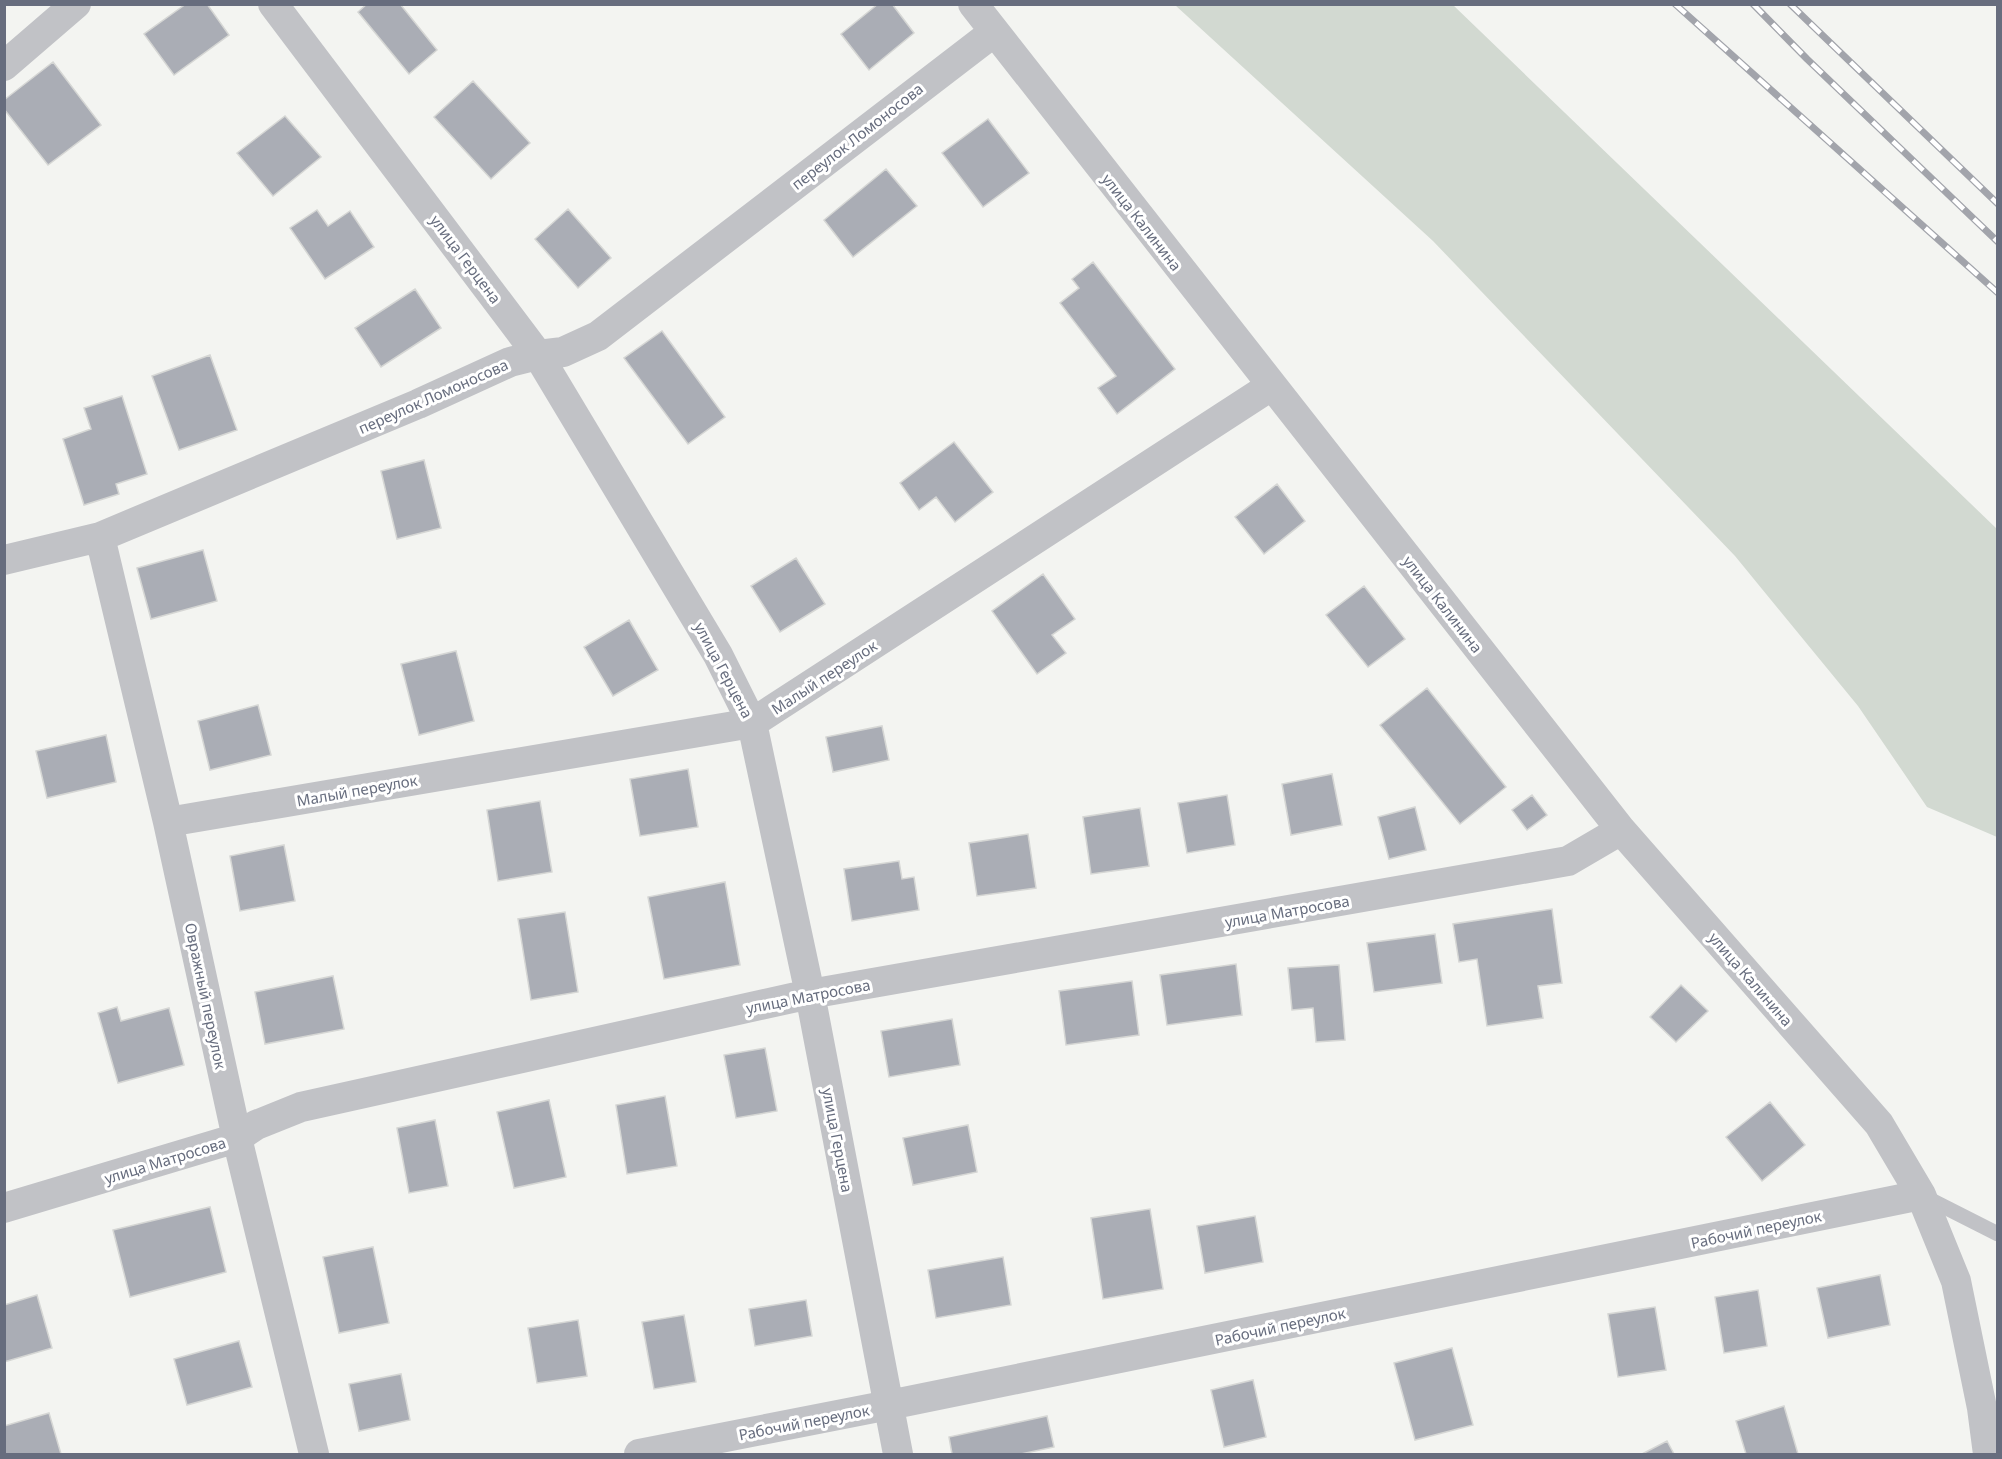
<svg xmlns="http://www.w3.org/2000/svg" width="2002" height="1459" viewBox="0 0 2002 1459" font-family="'Noto Sans',sans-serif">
	<rect width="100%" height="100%" fill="#f3f4f1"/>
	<path fill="#d2d9d1" d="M1175,5H1453L1997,529V837L1927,807L1858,706L1735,556L1433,241Z"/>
	<path fill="#aaadb5" stroke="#d5d6d4" stroke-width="1.5" d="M186,4H207L229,35L174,75L144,34Z
		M367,4H400L437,50L409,74L358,12Z
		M878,4H892L914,33L869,70L841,34Z
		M53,62L101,125L48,165L4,109V100Z
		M473,81L530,143L491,179L434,117Z
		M285,116L321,157L273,196L237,153Z
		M988,119L1029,173L983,207L942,153Z
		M886,169L917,206L853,257L824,220Z
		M568,209L611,258L578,288L535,239Z
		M317,210L328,226L350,211L374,247L325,279L290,228Z
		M1093,262L1175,369L1117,414L1098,388L1116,376L1060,303L1079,288L1072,279Z
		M415,289L441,328L381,367L355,328Z
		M662,331L725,417L688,444L624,358Z
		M210,355L237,430L179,450L152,376Z
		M122,396L147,474L116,484L119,494L84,505L63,439L91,429L84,408Z
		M954,442L993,492L955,522L936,497L919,510L900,483Z
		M424,460L441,528L397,539L381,471Z
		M1277,484L1305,521L1264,554L1235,517Z
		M203,550L217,601L151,619L137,568Z
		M796,558L825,604L780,632L751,586Z
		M1043,574L1075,619L1052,635L1066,653L1037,674L992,611Z
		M1364,586L1405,639L1368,667L1326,615Z
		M629,620L658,670L613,696L584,647Z
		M456,651L474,721L419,735L401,664Z
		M1427,688L1506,787L1460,824L1380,725Z
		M258,705L271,755L210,770L198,721Z
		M882,726L889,760L833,772L826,737Z
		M106,735L116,782L47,798L36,751Z
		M688,769L698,827L640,836L630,779Z
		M1332,774L1342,825L1291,835L1282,784Z
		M1227,795L1235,845L1187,853L1178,803Z
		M1532,795L1547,815L1527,830L1512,810Z
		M540,801L552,872L498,881L487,810Z
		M1415,807L1426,850L1389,859L1378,817Z
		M1140,808L1149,866L1091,874L1083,817Z
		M1028,834L1036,888L977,896L969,843Z
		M284,845L295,901L240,911L230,856Z
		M899,861L902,879L914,877L919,910L852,921L844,869Z
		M725,882L740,965L664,979L648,897Z
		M1552,909L1562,983L1538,986L1543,1018L1487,1026L1477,959L1459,962L1453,924Z
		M565,912L578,992L531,1000L518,919Z
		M1435,934L1442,983L1374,992L1367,943Z
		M1236,964L1242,1015L1167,1025L1160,975Z
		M1339,965L1345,1040L1316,1042L1313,1008L1292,1010L1288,968Z
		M333,976L344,1029L265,1044L255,992Z
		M1132,981L1139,1035L1066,1045L1059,991Z
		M1681,985L1708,1011L1676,1042L1650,1017Z
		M117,1007L121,1021L169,1008L184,1065L118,1083L98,1013Z
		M952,1019L960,1065L889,1077L881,1031Z
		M765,1048L777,1111L736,1118L724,1055Z
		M665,1096L677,1166L627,1174L616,1105Z
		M549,1100L566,1177L514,1188L497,1112Z
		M1770,1102L1805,1145L1762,1181L1726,1137Z
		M435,1120L448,1186L409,1193L397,1128Z
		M968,1125L977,1172L913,1185L903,1138Z
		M210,1207L226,1272L130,1297L113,1230Z
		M1150,1209L1163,1289L1103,1299L1091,1218Z
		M1255,1216L1263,1262L1205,1273L1197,1226Z
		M373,1247L389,1323L339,1333L323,1257Z
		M1003,1257L1011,1305L936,1318L928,1270Z
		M1880,1275L1890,1325L1828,1338L1817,1288Z
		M1758,1290L1767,1346L1724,1353L1715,1297Z
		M37,1295L52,1348L4,1362V1305Z
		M806,1300L812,1336L755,1346L749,1309Z
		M1655,1307L1666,1370L1618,1377L1608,1314Z
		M684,1315L696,1382L654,1389L642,1322Z
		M578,1320L587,1376L537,1383L528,1328Z
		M239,1341L252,1387L187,1405L174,1359Z
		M1452,1348L1473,1425L1415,1440L1394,1363Z
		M401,1374L410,1420L359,1431L349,1384Z
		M1253,1380L1266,1437L1224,1447L1211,1390Z
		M1784,1406L1798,1454H1746L1736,1421Z
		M49,1413L61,1454H4V1426Z
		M1047,1416L1054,1447L1021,1454H952L949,1437Z
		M1667,1441L1674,1454H1642Z"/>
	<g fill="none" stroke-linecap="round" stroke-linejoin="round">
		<path stroke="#c1c2c6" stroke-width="15" d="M1923,1196L1998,1234"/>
		<path stroke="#c1c2c6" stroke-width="30" d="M273,4L538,355L718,655L752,723L810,994L898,1454
			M973,4L1621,830L1879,1124L1921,1195L1956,1281L1982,1408L1988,1454
			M4,66L76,4
			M100,537L168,822L237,1138L314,1454
			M4,560L100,537L418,404L510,362L538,355L563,352L598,336L994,32
			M168,822L752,723L1271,386
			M4,1208L237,1138L256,1125L301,1107L810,994L1568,861L1621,830
			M639,1454L889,1405L1921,1195"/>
		<defs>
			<path id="rail" d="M1675,4L1998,293
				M1753,4L1807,59L1998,242
				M1790,4L1998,204"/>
		</defs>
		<use href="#rail" stroke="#a2a4ab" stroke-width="7"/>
		<use href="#rail" stroke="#fff" stroke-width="4.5" stroke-dasharray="14" stroke-linecap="butt"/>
	</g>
	<g text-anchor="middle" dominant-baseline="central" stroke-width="6" stroke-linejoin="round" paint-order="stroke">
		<g font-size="15" fill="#676d7e" stroke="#fff">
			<text transform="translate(857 136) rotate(-38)">переулок Ломоносова</text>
			<text transform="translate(1142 222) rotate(52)">улица Калинина</text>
			<text transform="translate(466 259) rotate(53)">улица Герцена</text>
			<text transform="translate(433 396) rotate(-24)">переулок Ломоносова</text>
			<text transform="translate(1443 604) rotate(52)">улица Калинина</text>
			<text transform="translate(724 670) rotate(62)">улица Герцена</text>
			<text transform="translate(824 677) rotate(-33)">Малый переулок</text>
			<text transform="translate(357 790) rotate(-10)">Малый переулок</text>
			<text transform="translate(1287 911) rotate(-10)">улица Матросова</text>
			<text transform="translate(1751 979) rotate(49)">улица Калинина</text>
			<text transform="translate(206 996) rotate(78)">Овражный переулок</text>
			<text transform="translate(808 996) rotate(-11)">улица Матросова</text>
			<text transform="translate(838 1140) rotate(79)">улица Герцена</text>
			<text transform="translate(165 1160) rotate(-17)">улица Матросова</text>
			<text transform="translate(1756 1229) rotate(-12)">Рабочий переулок</text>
			<text transform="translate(1280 1326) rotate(-12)">Рабочий переулок</text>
			<text transform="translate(804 1422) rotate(-11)">Рабочий переулок</text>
		</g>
	</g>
	<rect width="2002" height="1459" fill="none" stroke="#676d7e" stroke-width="12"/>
</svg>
